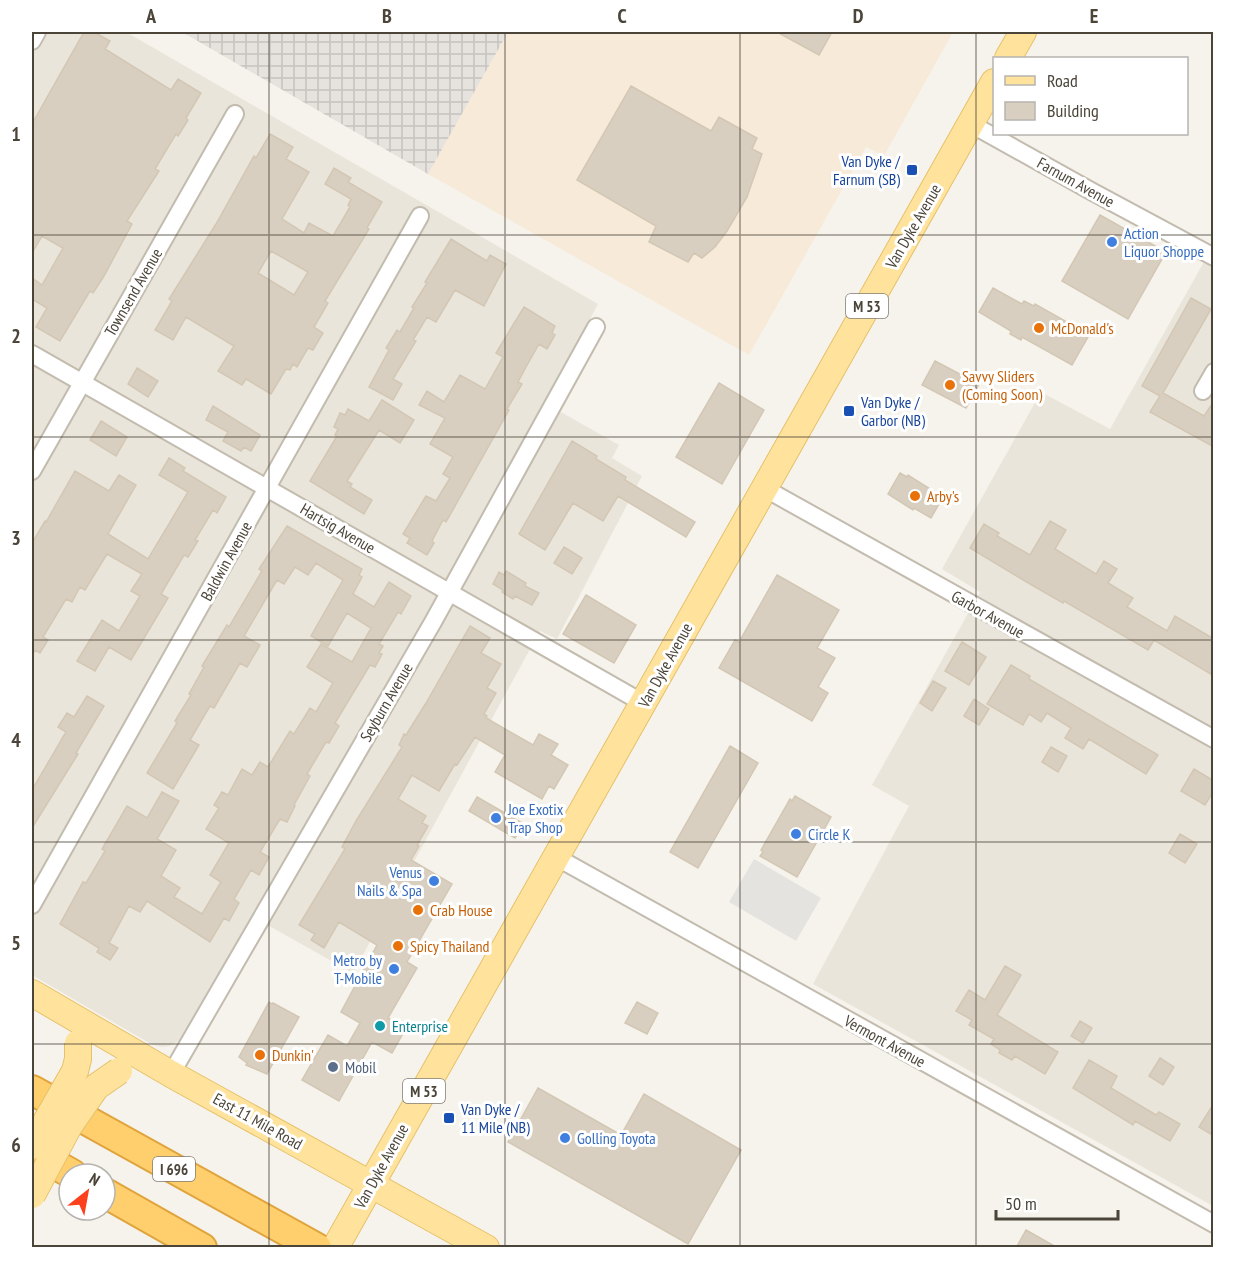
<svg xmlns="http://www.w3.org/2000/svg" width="1245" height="1279" viewBox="0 0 1245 1279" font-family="'PT Sans Narrow',sans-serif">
	<defs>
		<pattern id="industrial-grid" width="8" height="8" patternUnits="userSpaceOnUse" patternTransform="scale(1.5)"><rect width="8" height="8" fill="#e6e2dd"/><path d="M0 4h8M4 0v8" fill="none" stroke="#c7c3be"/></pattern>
	</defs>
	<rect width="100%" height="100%" fill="#f6f3ec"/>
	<path fill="#eae5da" d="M32,32H126L598,304L545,403L619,445L612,458L642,476L557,639L540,631L353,973L253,917L182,1039L169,1046L162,1047L151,1044L32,975Z
		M1205,260L1214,265L1213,1206L813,984L909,806L872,785L980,592L942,569L1041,392L1110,429Z"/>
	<path fill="#f7ead8" d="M508,32H953L884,156L866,147L749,355L428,174Z"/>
	<path fill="url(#industrial-grid)" d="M182,32H508L428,174Z"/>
	<path fill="#e5e3e0" d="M754,859L821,898L796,941L729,902Z"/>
	<path fill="#d8cfc1" stroke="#d3c7b4" stroke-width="1.5" fill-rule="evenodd" d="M84,32H94L110,41L105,49L171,90L178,79L201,93L186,118L188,120L178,136L176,134L155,169L159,171L127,221L132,224L104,276L93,293L90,291L60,341L36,327L47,308L32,299V278L42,285L63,248L42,236L32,253V124Z
		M777,32H832L819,55Z
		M631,86L711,131L719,117L757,138L752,149L762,154L747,197L727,231L715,247L702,258L694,253L688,262L649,242L656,226L577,180Z
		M270,134L293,147L286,159L309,172L282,219L304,233L309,223L333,236L350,207L348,205L351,199L325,184L334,168L351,178L348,182L382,202L367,228L369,229L325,301L328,303L314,327L323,333L313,350L308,348L297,367L293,364L290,370L286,369L271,394L246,379L242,385L218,371L234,346L186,317L173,340L155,330L172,301L169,299L216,224L254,156L256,158ZM271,251L308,272L294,295L258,273Z
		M1100,215L1166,252L1128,319L1062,281Z
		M451,239L487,261L490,255L506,264L484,306L455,290L436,322L427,317L413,340L416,341L393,379L402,384L393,400L369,387L389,350L386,348L397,330L400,332L414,308L412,307L427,283L425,282Z
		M993,288L1022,304L1024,301L1034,306L1035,304L1067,322L1066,324L1088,337L1072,365L1022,337L1021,340L1010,334L1011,331L979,312Z
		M1191,298L1211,309L1163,393L1204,416L1214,401V447L1150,412L1160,396L1142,386Z
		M524,307L555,326L552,333L555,335L547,349L539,344L526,367L518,382L522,384L507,409L509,410L446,522L443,520L432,541L434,543L427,555L407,543L410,538L403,534L426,496L436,501L450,478L443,474L453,457L430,444L445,418L419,405L427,391L444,402L460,375L485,389L503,357L496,353Z
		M935,361L979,384L966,408L922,385Z
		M137,368L158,381L148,397L128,384Z
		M719,383L764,410L722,484L676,457Z
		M382,400L414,420L400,443L379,430L347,481L352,484L350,487L372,500L364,514L310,481L337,436L335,435L338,429L334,427L340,413L345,415L348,409L369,421Z
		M213,406L260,435L251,451L244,447L241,451L223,441L228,432L206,420Z
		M101,421L127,437L116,456L90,440Z
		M572,441L597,456L596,459L626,477L625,480L695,522L686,537L618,496L603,521L573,503L545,550L519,534Z
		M169,458L185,468L183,471L226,497L217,513L213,510L195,540L198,541L188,557L184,555L161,594L168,598L131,660L109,647L95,671L77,661L102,620L119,631L140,596L131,591L142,574L107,554L85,590L80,587L72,602L66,599L43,637L48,640L40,653L35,650L32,656V543L45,521L46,522L75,471L109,491L119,475L136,485L108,534L148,559L188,492L159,475Z
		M900,473L907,477L908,475L943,497L931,518L914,508L913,510L888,494Z
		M1050,521L1066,530L1055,549L1096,574L1104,561L1117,569L1108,583L1133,598L1127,607L1167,631L1175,616L1214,639V676L1154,640L1148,650L1064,601L1063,603L1030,584L970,548L984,524L999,533L997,536L1030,555Z
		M287,526L362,569L359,575L362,577L353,594L374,607L389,582L411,596L401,614L398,612L379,644L383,646L379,653L382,654L375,667L370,665L335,723L339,726L329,743L326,742L307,774L310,776L294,805L295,806L287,822L280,819L260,852L269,857L259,875L251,870L234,899L239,903L229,921L224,918L210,942L147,901L140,912L129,906L109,943L118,948L110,960L97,952L99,948L60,924L83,882L86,883L105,851L102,849L127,806L147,818L162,792L179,801L157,839L176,850L161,876L180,888L174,897L202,914L221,882L210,875L229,843L206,829L219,808L214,805L222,792L228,795L242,769L252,775L260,762L268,767L290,731L294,734L310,708L316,712L333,683L307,667L321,644L352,662L371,628L347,613L328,646L311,636L343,580L316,563L308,575L295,567L284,584L277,580L244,636L260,645L247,667L240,663L214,708L210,706L190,740L199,745L173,789L147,773L177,723L175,721L191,695L189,694L204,667L202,666L227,625L229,627L262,571L259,569Z
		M564,547L582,558L572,574L554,563Z
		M506,571L526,583L525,586L539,593L532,605L515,596L513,599L502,592L503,590L493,584L499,572L504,575Z
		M777,575L839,610L817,648L835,658L818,687L828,693L812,721L719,668L735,640L739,642Z
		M586,595L636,625L614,663L563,634Z
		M470,626L490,638L481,653L501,664L487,688L496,693L484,714L487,716L486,718L533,745L539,734L558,744L551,755L568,765L554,789L549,786L542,799L495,772L505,755L475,737L457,765L455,764L439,791L412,775L398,799L426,816L422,823L428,826L417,845L419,846L411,860L452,884L407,962L417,968L388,1018L406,1028L392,1053L372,1042L339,1101L302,1080L328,1035L347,1046L360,1023L341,1012L377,945L339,922L324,948L311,940L315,934L299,925L345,849L342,847L356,821L402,747L399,745L404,734L406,735L426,703Z
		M962,642L986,657L969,685L945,671Z
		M1011,665L1030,676L1029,679L1158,755L1146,774L1089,739L1083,749L1065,738L1071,728L1047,713L1041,722L1029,714L1023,725L987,704Z
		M933,681L946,688L932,711L920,703Z
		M87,696L104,706L76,753L78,754L32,828V790L66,732L58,727L67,713L74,717Z
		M974,699L989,709L979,725L964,716Z
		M730,746L758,763L698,868L670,852Z
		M1051,747L1067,756L1058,772L1042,762Z
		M1194,769L1214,781V790L1205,805L1181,791Z
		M795,796L831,817L797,877L760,856L763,852L761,850L790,799L792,801Z
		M477,797L524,824L515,838L469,811Z
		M1180,834L1197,844L1185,863L1169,853Z
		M1005,966L1021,975L997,1015L1058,1052L1045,1074L1015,1056L1012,1060L999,1053L1000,1050L991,1044L994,1039L969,1025L972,1020L956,1011L969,990L985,1000Z
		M269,1002L272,1004L273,1003L299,1017L267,1074L246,1065L247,1063L239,1057Z
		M637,1002L658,1013L647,1034L625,1023Z
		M1080,1021L1092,1028L1083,1043L1071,1036Z
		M1160,1058L1174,1067L1163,1085L1149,1076Z
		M1089,1060L1117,1076L1111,1088L1156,1115L1159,1112L1180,1124L1170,1141L1135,1121L1133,1125L1073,1088Z
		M538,1088L621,1135L644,1094L741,1150L688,1244L508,1142Z
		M1214,1103V1136L1199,1127Z
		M1026,1230L1058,1248H1016Z"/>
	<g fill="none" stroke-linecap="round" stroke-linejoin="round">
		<defs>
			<path id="street" d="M32,41L37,32
				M971,124L1091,191L1214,257
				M32,354L643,703
				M1203,391L1214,372
				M32,471L235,114
				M764,488L1214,739
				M556,857L1214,1224
				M32,905L420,216
				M171,1074L433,622L596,327"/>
			<path id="primary" d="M1008,58L1023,32
				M32,993L171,1074L486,1248
				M335,1248L994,82"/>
			<path id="highway" d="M32,1090L317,1248
				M32,1151L72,1174
				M105,1193L202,1248"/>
		</defs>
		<use href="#street" stroke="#c2bbae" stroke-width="20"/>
		<use href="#primary" stroke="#e6c16a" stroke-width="28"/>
		<use href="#highway" stroke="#e0a43c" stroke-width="32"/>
		<use href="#street" stroke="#fff" stroke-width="16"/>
		<use href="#primary" stroke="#ffe39c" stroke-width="26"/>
		<use href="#highway" stroke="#ffcf6e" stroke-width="28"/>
		<defs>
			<path id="primary-bridge" d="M32,1146L75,1071L78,1059V1043
				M32,1195L69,1126L96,1087L119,1071"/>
		</defs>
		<use href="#primary-bridge" stroke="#e6c16a" stroke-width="28" stroke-linecap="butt"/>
		<use href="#primary-bridge" stroke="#ffe39c" stroke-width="26"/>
	</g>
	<path fill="none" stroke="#4b4439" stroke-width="1.5" stroke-opacity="0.55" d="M269,32V1248M505,32V1248M740,32V1248M976,32V1248M32,235H1214M32,437H1214M32,640H1214M32,842H1214M32,1044H1214"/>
	<g fill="#1a4fb4" stroke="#fff" stroke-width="2">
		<rect x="906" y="164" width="12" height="12" rx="3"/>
		<rect x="843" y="405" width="12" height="12" rx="3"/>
		<rect x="443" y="1112" width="12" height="12" rx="3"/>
	</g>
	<g fill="#3f7fe0" stroke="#fff" stroke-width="2">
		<circle cx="1112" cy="242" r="6"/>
		<circle cx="496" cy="818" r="6"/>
		<circle cx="796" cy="834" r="6"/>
		<circle cx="434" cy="881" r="6"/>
		<circle cx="394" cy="969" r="6"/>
		<circle cx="565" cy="1138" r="6"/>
	</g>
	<g fill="#e8710a" stroke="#fff" stroke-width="2">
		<circle cx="1039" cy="328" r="6"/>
		<circle cx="950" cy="385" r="6"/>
		<circle cx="915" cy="496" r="6"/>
		<circle cx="418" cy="910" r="6"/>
		<circle cx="398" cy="946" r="6"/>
		<circle cx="260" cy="1055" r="6"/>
	</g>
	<circle fill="#0f9aa8" stroke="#fff" stroke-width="2" cx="380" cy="1026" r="6"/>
	<circle fill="#5c6f8a" stroke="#fff" stroke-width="2" cx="333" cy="1067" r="6"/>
	<g text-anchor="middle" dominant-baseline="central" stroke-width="6" stroke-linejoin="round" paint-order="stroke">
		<g fill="#fff" stroke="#817c74" stroke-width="1.5">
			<rect x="846" y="294" width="42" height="24" rx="4.5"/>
			<rect x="403" y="1079" width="42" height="24" rx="4.5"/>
			<rect x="153" y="1157" width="42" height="24" rx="4.5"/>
		</g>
		<g font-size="15" font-weight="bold" fill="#4b4439">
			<text x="867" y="306">M 53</text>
			<text x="424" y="1091">M 53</text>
			<text x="174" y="1169">I 696</text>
		</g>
		<g font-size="16" fill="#164399" stroke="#fff" text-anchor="start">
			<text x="900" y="161" text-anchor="end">Van Dyke /<tspan x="900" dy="18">Farnum (SB)</tspan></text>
			<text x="861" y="402">Van Dyke /<tspan x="861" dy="18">Garbor (NB)</tspan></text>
			<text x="461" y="1109">Van Dyke /<tspan x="461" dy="18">11 Mile (NB)</tspan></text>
		</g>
		<g font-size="16" fill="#4b4439" stroke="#fff">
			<text transform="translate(1076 182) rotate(29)">Farnum Avenue</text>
			<text transform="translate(913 226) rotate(-60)">Van Dyke Avenue</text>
			<text transform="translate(133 292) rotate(-60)">Townsend Avenue</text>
			<text transform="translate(338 528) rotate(30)">Hartsig Avenue</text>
			<text transform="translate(226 561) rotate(-61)">Baldwin Avenue</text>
			<text transform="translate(988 614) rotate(29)">Garbor Avenue</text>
			<text transform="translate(665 665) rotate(-61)">Van Dyke Avenue</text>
			<text transform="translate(386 702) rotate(-60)">Seyburn Avenue</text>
			<text transform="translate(885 1041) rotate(29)">Vermont Avenue</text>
			<text transform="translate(258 1121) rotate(29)">East 11 Mile Road</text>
			<text transform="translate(381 1166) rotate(-61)">Van Dyke Avenue</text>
		</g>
		<g font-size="16" fill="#366cbe" stroke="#fff" text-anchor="start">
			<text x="1124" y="233">Action<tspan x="1124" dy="18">Liquor Shoppe</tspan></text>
			<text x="508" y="809">Joe Exotix<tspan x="508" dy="18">Trap Shop</tspan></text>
			<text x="808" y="834">Circle K</text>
			<text x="422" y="872" text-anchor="end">Venus<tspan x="422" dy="18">Nails &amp; Spa</tspan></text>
			<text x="382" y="960" text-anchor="end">Metro by<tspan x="382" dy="18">T-Mobile</tspan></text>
			<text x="577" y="1138">Golling Toyota</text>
		</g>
		<g font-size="16" fill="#c56008" stroke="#fff" text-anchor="start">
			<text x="1051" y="328">McDonald's</text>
			<text x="962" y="376">Savvy Sliders<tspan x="962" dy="18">(Coming Soon)</tspan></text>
			<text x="927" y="496">Arby's</text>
			<text x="430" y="910">Crab House</text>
			<text x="410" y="946">Spicy Thailand</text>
			<text x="272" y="1055">Dunkin'</text>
		</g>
		<g font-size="16" fill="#0d838f" stroke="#fff" text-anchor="start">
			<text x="392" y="1026">Enterprise</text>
		</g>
		<g font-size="16" fill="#4e5e75" stroke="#fff" text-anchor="start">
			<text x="345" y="1067">Mobil</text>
		</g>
	</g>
	<rect width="1245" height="1279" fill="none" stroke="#ffffff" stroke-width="66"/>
	<rect x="993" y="57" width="195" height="78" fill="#ffffff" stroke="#b7b4b0" stroke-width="1.5"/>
	<rect x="1005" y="76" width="30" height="9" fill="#ffe39c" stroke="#b7b4b0" stroke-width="1.5"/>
	<text x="1047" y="87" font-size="18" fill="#4b4439">Road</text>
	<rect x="1005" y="102" width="30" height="18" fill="#d8cfc1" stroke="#b7b4b0" stroke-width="1.5"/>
	<text x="1047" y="117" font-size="18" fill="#4b4439">Building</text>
	<g transform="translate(87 1192) rotate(31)"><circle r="28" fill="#ffffff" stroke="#b7b4b0" stroke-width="1.5"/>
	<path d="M0-4.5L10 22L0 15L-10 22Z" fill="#fc3f1d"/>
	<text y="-9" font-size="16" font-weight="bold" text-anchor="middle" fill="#4b4439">N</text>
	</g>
	<path d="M996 1210v9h122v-9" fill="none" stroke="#4b4439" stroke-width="3"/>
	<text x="1005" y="1210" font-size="18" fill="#4b4439" stroke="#ffffff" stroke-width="4.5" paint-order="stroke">50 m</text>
	<rect x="33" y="33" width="1179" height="1213" fill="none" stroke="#4b4439" stroke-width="2"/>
	<g font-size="20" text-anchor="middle" font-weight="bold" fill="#4b4439">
		<text x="151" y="23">A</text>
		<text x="387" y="23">B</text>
		<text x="622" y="23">C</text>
		<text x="858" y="23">D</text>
		<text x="1094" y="23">E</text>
		<text x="16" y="141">1</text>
		<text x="16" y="343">2</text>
		<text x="16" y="545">3</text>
		<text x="16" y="747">4</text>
		<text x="16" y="950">5</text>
		<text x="16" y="1152">6</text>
	</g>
</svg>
